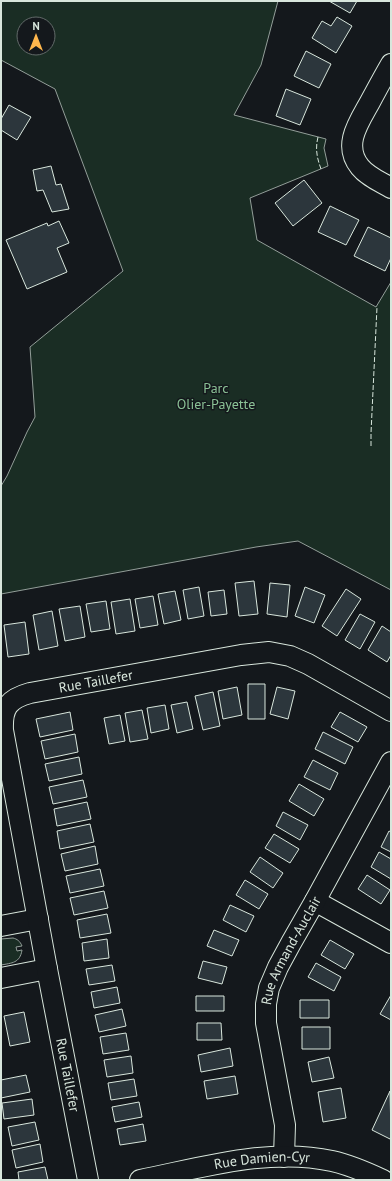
<svg xmlns="http://www.w3.org/2000/svg" width="392" height="1181" viewBox="0 0 392 1181" font-family="'PT Sans',sans-serif">
	<rect width="100%" height="100%" fill="#14181c"/>
	<path fill="#1a2d24" stroke="#939e99" fill-rule="evenodd" d="M2,1H278L261,65L234,115L326,139L324,148L328,166L250,198L257,240L376,307L391,282V590L298,541L256,547L1,594V486L7,476L27,432L35,417L30,347L123,271L55,89L1,60V4ZM24,24H48V48H24Z
		M13,938C17,939 20,941 22,946L16,947L17,951L22,950C20,963 12,963 1,965V939Z"/>
	<path fill="#2c363c" stroke="#d8e6dc" d="M329,1H357L350,13Z
		M337,17L352,26L336,53L312,38L322,21L331,26Z
		M306,51L331,64L319,88L294,76Z
		M286,89L311,99L300,125L276,116Z
		M9,105L31,117L17,140L1,130V119Z
		M51,166L56,185L61,184L69,209L52,212L43,190L37,191L33,170Z
		M304,180L322,203L293,226L275,203Z
		M330,206L359,220L346,245L318,232Z
		M59,221L69,243L57,248L67,272L27,289L6,240L47,223L48,226Z
		M368,227L391,238V258L385,271L354,256Z
		M254,581L258,614L239,616L235,583Z
		M270,583L290,585L287,617L267,614Z
		M199,587L204,616L188,619L183,590Z
		M305,587L325,595L314,623L295,616Z
		M346,589L361,599L337,636L322,626Z
		M224,590L227,614L211,616L208,592Z
		M175,591L181,620L164,624L158,594Z
		M153,596L158,625L140,628L135,599Z
		M130,599L135,631L116,634L111,602Z
		M106,601L110,629L91,632L86,604Z
		M80,606L85,637L65,641L59,609Z
		M52,611L58,646L39,650L33,615Z
		M360,614L375,622L360,649L345,640Z
		M25,622L29,654L8,657L4,625Z
		M382,626L391,632V655L387,662L368,650Z
		M248,684H265V719H248Z
		M237,687L242,715L223,719L218,691Z
		M277,687L295,691L288,719L270,714Z
		M213,692L220,726L203,730L195,696Z
		M187,702L193,729L177,733L171,705Z
		M165,705L169,729L151,733L147,708Z
		M142,710L148,739L130,742L125,713Z
		M70,712L73,730L40,737L36,719Z
		M340,712L367,727L358,742L331,727Z
		M120,715L125,741L109,744L104,718Z
		M323,732L353,747L345,764L315,749Z
		M75,734L78,752L45,759L41,741Z
		M79,757L82,774L49,781L45,764Z
		M313,760L338,773L330,790L304,777Z
		M83,780L87,797L53,804L49,787Z
		M299,784L324,799L314,816L289,801Z
		M87,802L91,819L57,826L54,809Z
		M283,812L308,825L300,840L276,826Z
		M90,824L94,842L60,849L57,831Z
		M389,831L391,832V852L381,847Z
		M274,834L299,849L290,863L265,848Z
		M95,846L98,864L65,871L61,854Z
		M379,852L391,859V879L371,867Z
		M260,857L283,873L273,888L250,872Z
		M100,869L104,886L70,893L66,876Z
		M367,875L390,890L381,904L358,889Z
		M245,880L268,894L259,909L236,895Z
		M104,891L108,908L74,915L70,898Z
		M230,905L254,916L246,932L223,920Z
		M107,914L111,933L80,938L77,920Z
		M214,930L239,940L232,956L207,946Z
		M107,939L109,958L84,961L82,943Z
		M330,940L354,954L345,969L321,955Z
		M203,961L227,967L222,984L198,978Z
		M316,963L341,977L334,991L308,977Z
		M112,965L115,981L89,985L86,969Z
		M117,987L120,1003L94,1008L91,992Z
		M391,995V1020L380,1014Z
		M196,996H224V1011H196Z
		M300,1000H329V1018H300Z
		M122,1009L126,1026L99,1032L95,1015Z
		M24,1012L30,1042L10,1046L4,1016Z
		M197,1023H221L222,1040H197Z
		M302,1027H330V1049H302Z
		M126,1033L129,1050L103,1054L100,1037Z
		M230,1048L233,1066L201,1072L198,1055Z
		M131,1056L133,1073L107,1077L104,1060Z
		M329,1057L334,1078L312,1082L308,1062Z
		M26,1075L30,1092L1,1098V1080Z
		M235,1076L238,1094L207,1099L204,1081Z
		M134,1079L137,1096L111,1100L108,1083Z
		M341,1088L346,1118L323,1122L318,1092Z
		M390,1091L391,1136L390,1139L372,1130Z
		M32,1099L34,1115L4,1119L2,1103Z
		M139,1102L142,1117L115,1122L112,1107Z
		M35,1122L39,1140L12,1146L8,1127Z
		M143,1124L146,1141L120,1145L117,1129Z
		M40,1144L43,1162L16,1168L12,1150Z
		M45,1167L48,1180H19L18,1172Z"/>
	<g fill="none" stroke-linecap="round" stroke-linejoin="round">
		<defs>
			<g id="minor">
				<path d="M391,64C384,76 377,89 370,102C359,122 342,145 360,167C368,177 381,182 391,188"/>
				<path d="M315,901L391,943"/>
				<path d="M1,926L38,919"/>
				<path d="M1,978L47,969"/>
				<path id="s1" d="M284,1157L285,1125L266,1023V1004L269,988L278,967L291,943L315,901L391,762"/>
				<path id="s2" d="M88,1180L47,969L3,730C2,708 8,699 30,693L241,655L269,652L290,656L308,664L391,711"/>
				<path id="s3" d="M140,1180C201,1168 269,1147 332,1161C350,1165 366,1172 383,1180"/>
			</g>
		</defs>
		<use href="#minor" stroke="#d8e6dc" stroke-width="22"/>
		<use href="#minor" stroke="#14181c" stroke-width="20"/>
		<path stroke="#d8e6dc" stroke-width="1" stroke-dasharray="5 2" stroke-linecap="butt" d="M318,137C315,149 317,158 321,169
			M371,446V433L377,307"/>
	</g>
	<g text-anchor="middle" dominant-baseline="central" stroke-width="3" stroke-linejoin="round" paint-order="stroke">
		<g font-size="14" fill="#8ac095" stroke="#14181c">
			<text x="216" y="388">Parc<tspan x="216" dy="16">Olier-Payette</tspan></text>
		</g>
		<g font-size="14" fill="#d8e6dc" stroke="#14181c">
			<text stroke="none"><textPath href="#s2" startOffset="576">Rue Taillefer</textPath></text>
			<text stroke="none"><textPath href="#s1" startOffset="214">Rue Armand-Auclair</textPath></text>
			<text transform="translate(68 1075) rotate(79)">Rue Taillefer</text>
			<text stroke="none"><textPath href="#s3" startOffset="124">Rue Damien-Cyr</textPath></text>
		</g>
	</g>
	<rect width="392" height="1181" fill="none" stroke="#d8e6dc" stroke-width="4"/>
	<g transform="translate(36 36)"><circle r="19" fill="#14181c" stroke="#626a69"/>
	<path d="M0-3L7 15L0 10L-7 15Z" fill="#ffb74d"/>
	<text y="-6" font-size="11" font-weight="bold" text-anchor="middle" fill="#d8e6dc">N</text>
	</g>
</svg>
